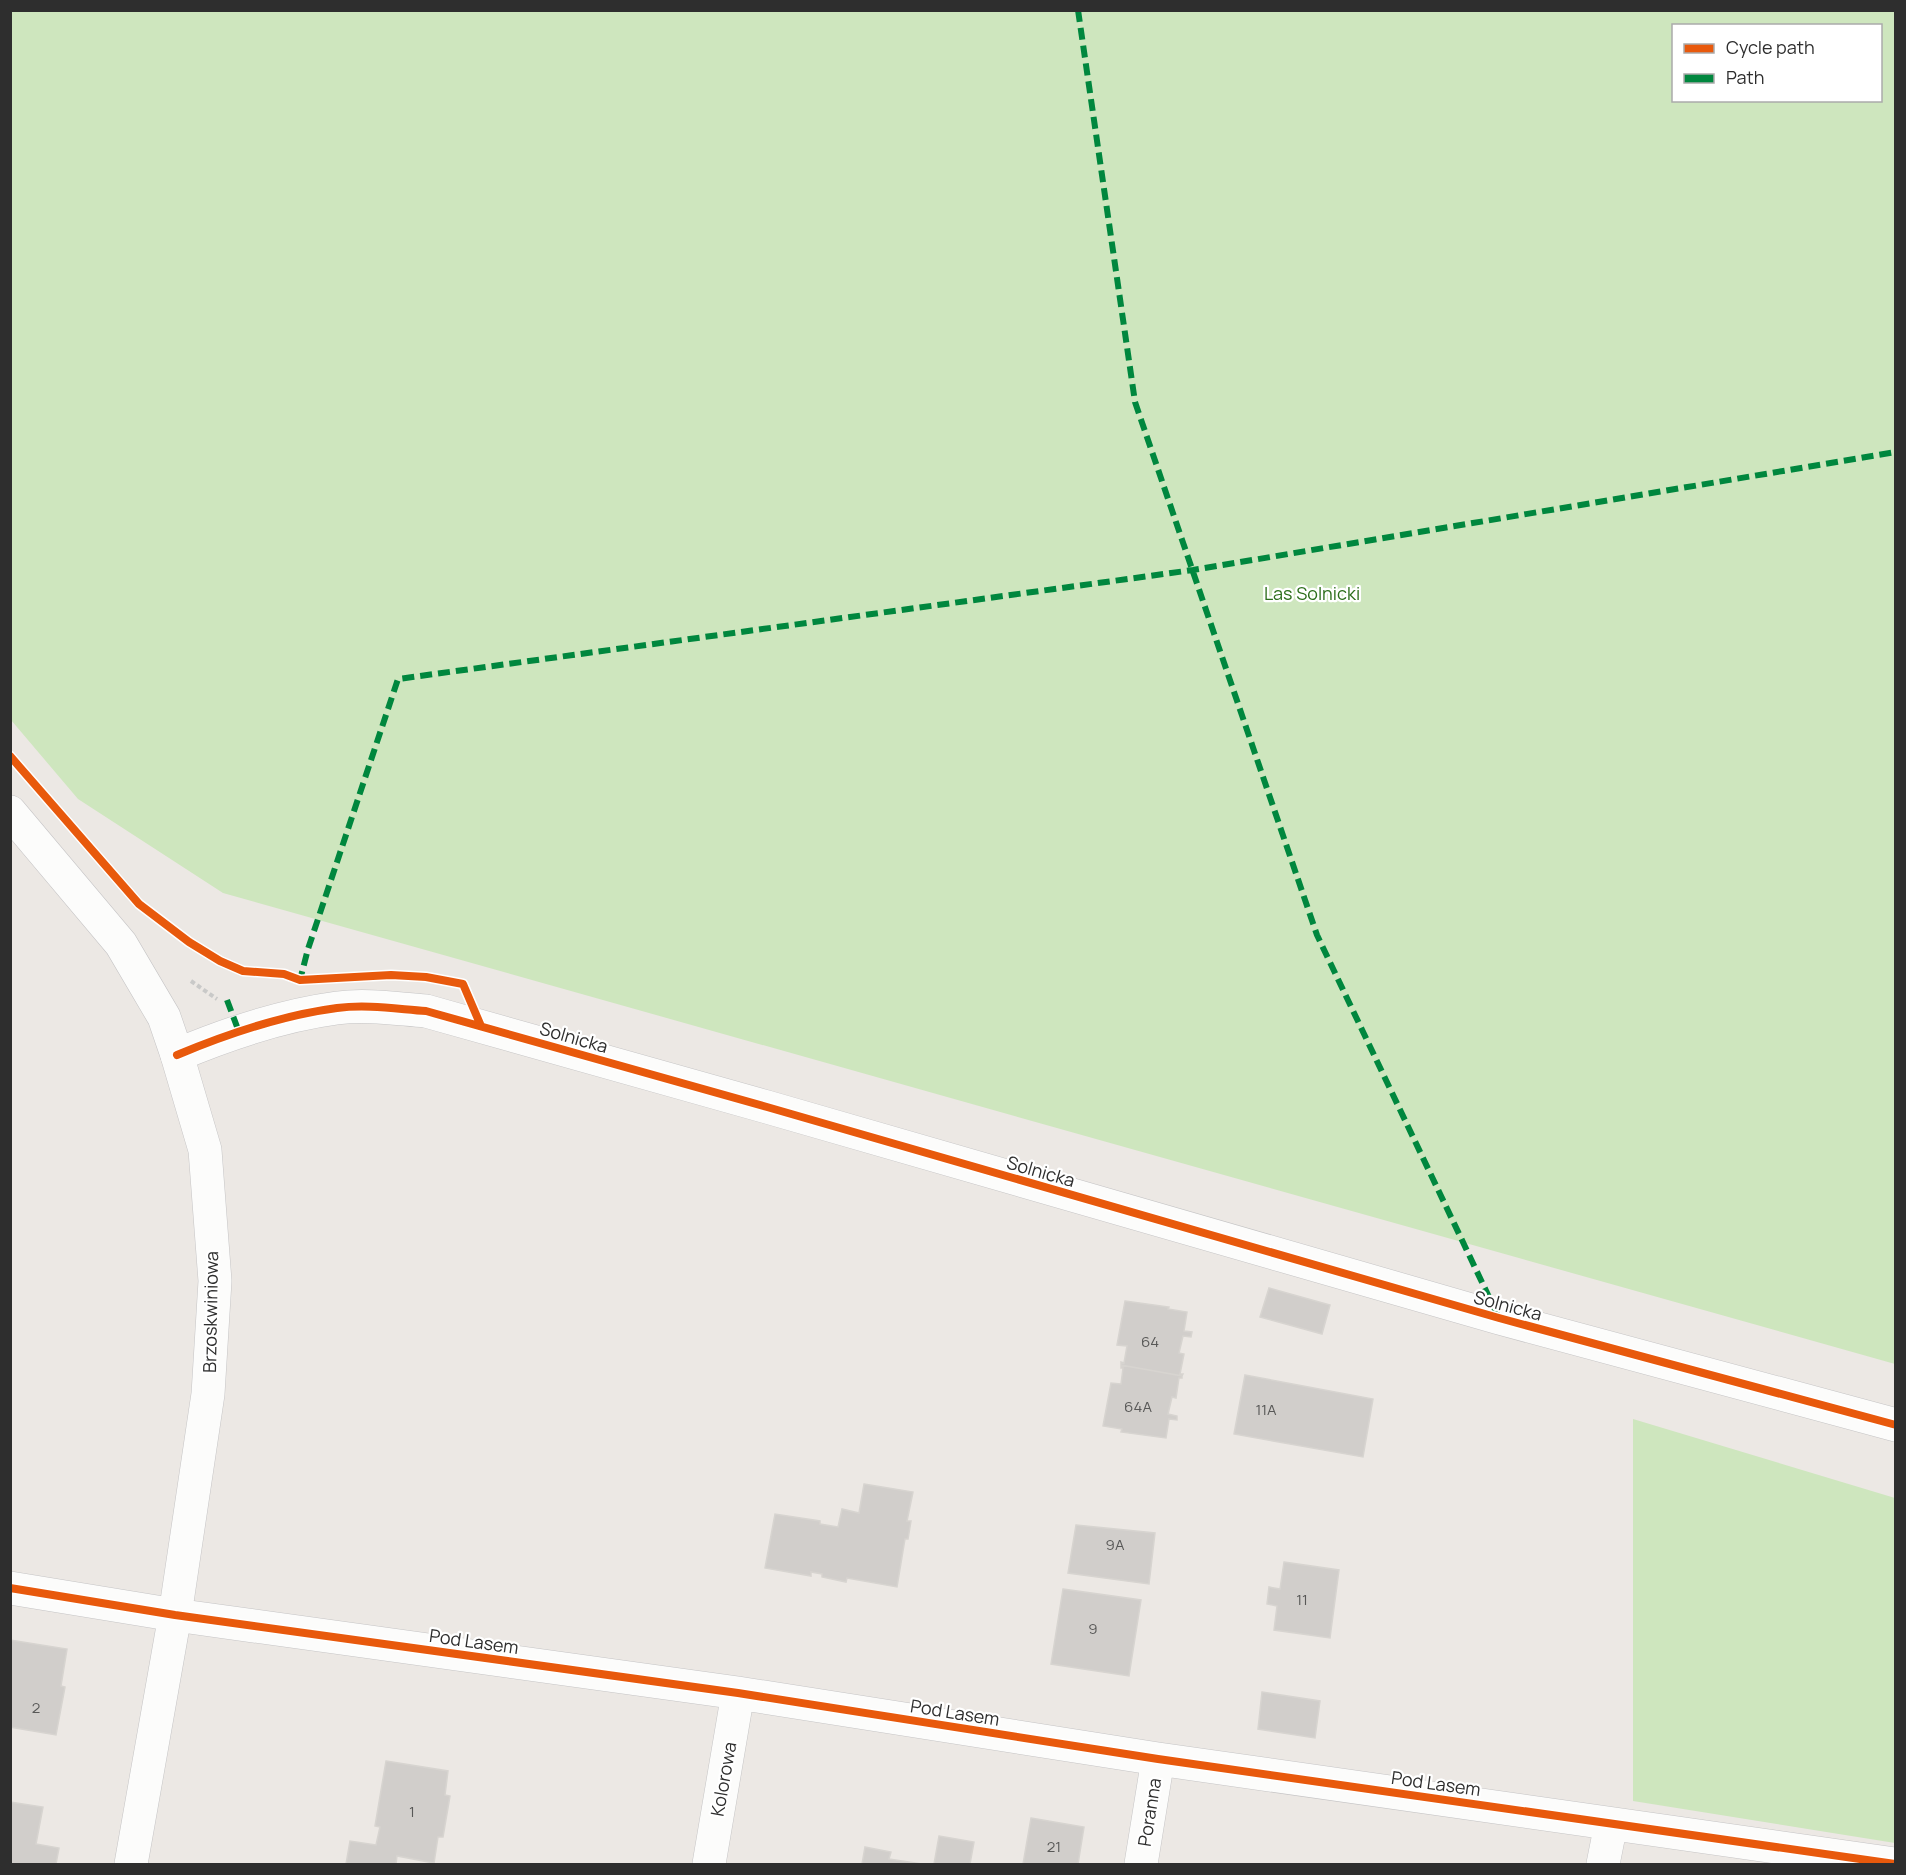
<svg xmlns="http://www.w3.org/2000/svg" width="1906" height="1875" viewBox="0 0 1906 1875" font-family="Manrope,sans-serif">
	<rect width="100%" height="100%" fill="#ece8e4"/>
	<path fill="#cee6be" fill-rule="evenodd" d="M10,11H1895V1364L223,893L78,799L11,720ZM1674,26H1880V100H1674Z
		M1633,1419L1895,1498V1843L1633,1801Z"/>
	<path fill="#d1cecb" stroke="#d7d4d0" stroke-width="1.5" d="M1269,1288L1330,1305L1322,1334L1260,1317Z
		M1125,1301L1169,1307L1168,1309L1187,1312L1184,1331L1192,1332L1191,1337L1183,1336L1179,1353L1184,1354L1180,1374H1183L1182,1376L1121,1365V1362L1124,1363L1127,1346L1117,1345Z
		M1121,1365L1182,1376V1378H1179L1176,1398L1172,1397L1168,1414L1177,1416V1420L1169,1419L1166,1438L1121,1432L1122,1429L1103,1426L1111,1383L1121,1384L1123,1368H1121Z
		M1245,1375L1373,1399L1363,1457L1234,1434Z
		M864,1484L913,1492L907,1521H911L908,1539H905L897,1587L847,1578L846,1582L822,1577V1574L811,1572V1576L765,1568L775,1514L820,1521V1524L838,1527L842,1509L859,1513Z
		M1076,1525L1155,1533L1149,1584L1068,1573Z
		M1284,1562L1339,1570L1330,1638L1274,1630L1277,1606L1267,1604L1269,1587L1280,1589Z
		M1063,1589L1141,1600L1129,1676L1051,1664Z
		M10,1640L67,1649L61,1686L65,1687L56,1735L10,1727Z
		M1262,1692L1320,1701L1315,1738L1258,1729Z
		M386,1761L448,1771L445,1795L450,1796L443,1837H438L434,1863L397,1856L396,1864H346L350,1841L376,1845L380,1827L375,1826Z
		M10,1802L43,1807L36,1844L59,1848L56,1864H10Z
		M1031,1818L1084,1827L1078,1864H1023Z
		M939,1836L974,1842L970,1864H934Z
		M865,1847L891,1852L889,1859L922,1864H862Z"/>
	<g fill="none" stroke-linecap="round" stroke-linejoin="round">
		<defs>
			<path id="street" d="M177,1055C227,1034 284,1015 337,1008C367,1004 397,1009 426,1011L767,1107L1499,1318L1896,1425
				M10,1588L175,1615L738,1693L1158,1759L1895,1864
				M709,1864L738,1693
				M1141,1864L1158,1759
				M1603,1864L1611,1824"/>
			<path id="secondary" d="M10,812L121,944L164,1017L177,1055L205,1150L215,1281L208,1394L175,1615L131,1864"/>
		</defs>
		<use href="#street" stroke="#c5c4c5" stroke-width="34"/>
		<use href="#secondary" stroke="#c5c4c5" stroke-width="34"/>
		<path stroke="#c9c9c8" stroke-width="4" stroke-dasharray="4.5 3" stroke-linecap="butt" d="M191,981L217,999"/>
		<use href="#street" stroke="#fcfcfb" stroke-width="33"/>
		<use href="#secondary" stroke="#fcfcfb" stroke-width="33"/>
		<path stroke="#00873e" stroke-width="6" stroke-dasharray="12 6" stroke-linecap="butt" d="M1078,10L1135,402L1317,935L1499,1318
			M303,980H300L308,949L398,679L1193,570L1896,452
			M227,1000L239,1032"/>
		<defs>
			<path id="cycleway" d="M10,756L139,904L189,942L220,961L243,971L284,974L300,980L391,975L426,977L463,984L481,1026
				M177,1055C227,1034 284,1015 337,1008C367,1004 397,1009 426,1011L767,1107L1499,1318L1896,1425
				M10,1588L175,1615L738,1693L1158,1759L1895,1864"/>
		</defs>
		<use href="#cycleway" stroke="#fff" stroke-width="11"/>
		<use href="#cycleway" stroke="#e8590c" stroke-width="8"/>
	</g>
	<g text-anchor="middle" dominant-baseline="central" stroke-width="4.5" stroke-linejoin="round" paint-order="stroke">
		<g font-size="15" fill="#585857">
			<text x="1150" y="1341">64</text>
			<text x="1138" y="1406">64A</text>
			<text x="1266" y="1409">11A</text>
			<text x="1115" y="1544">9A</text>
			<text x="1302" y="1599">11</text>
			<text x="1093" y="1628">9</text>
			<text x="36" y="1707">2</text>
			<text x="412" y="1811">1</text>
			<text x="1054" y="1846">21</text>
		</g>
		<g font-size="18" fill="#2c6e1b" stroke="#fff">
			<text x="1312" y="593">Las Solnicki</text>
		</g>
		<g font-size="18" fill="#2e2e2e" stroke="#fff">
			<text transform="translate(574 1037) rotate(16)">Solnicka</text>
			<text transform="translate(1041 1171) rotate(16)">Solnicka</text>
			<text transform="translate(1508 1305) rotate(15)">Solnicka</text>
			<text transform="translate(210 1312) rotate(-89)">Brzoskwiniowa</text>
			<text transform="translate(474 1641) rotate(8)">Pod Lasem</text>
			<text transform="translate(955 1712) rotate(9)">Pod Lasem</text>
			<text transform="translate(723 1779) rotate(-80)">Kolorowa</text>
			<text transform="translate(1436 1783) rotate(8)">Pod Lasem</text>
			<text transform="translate(1149 1812) rotate(-81)">Poranna</text>
		</g>
	</g>
	<rect width="1906" height="1875" fill="none" stroke="#2e2e2e" stroke-width="24"/>
	<rect x="1672" y="24" width="210" height="78" fill="#ffffff" stroke="#ababab" stroke-width="1.5"/>
	<rect x="1684" y="44" width="30" height="9" fill="#e8590c" stroke="#ababab" stroke-width="1.5"/>
	<text x="1726" y="54" font-size="18" fill="#2e2e2e">Cycle path</text>
	<rect x="1684" y="74" width="30" height="9" fill="#00873e" stroke="#ababab" stroke-width="1.5"/>
	<text x="1726" y="84" font-size="18" fill="#2e2e2e">Path</text>
</svg>
